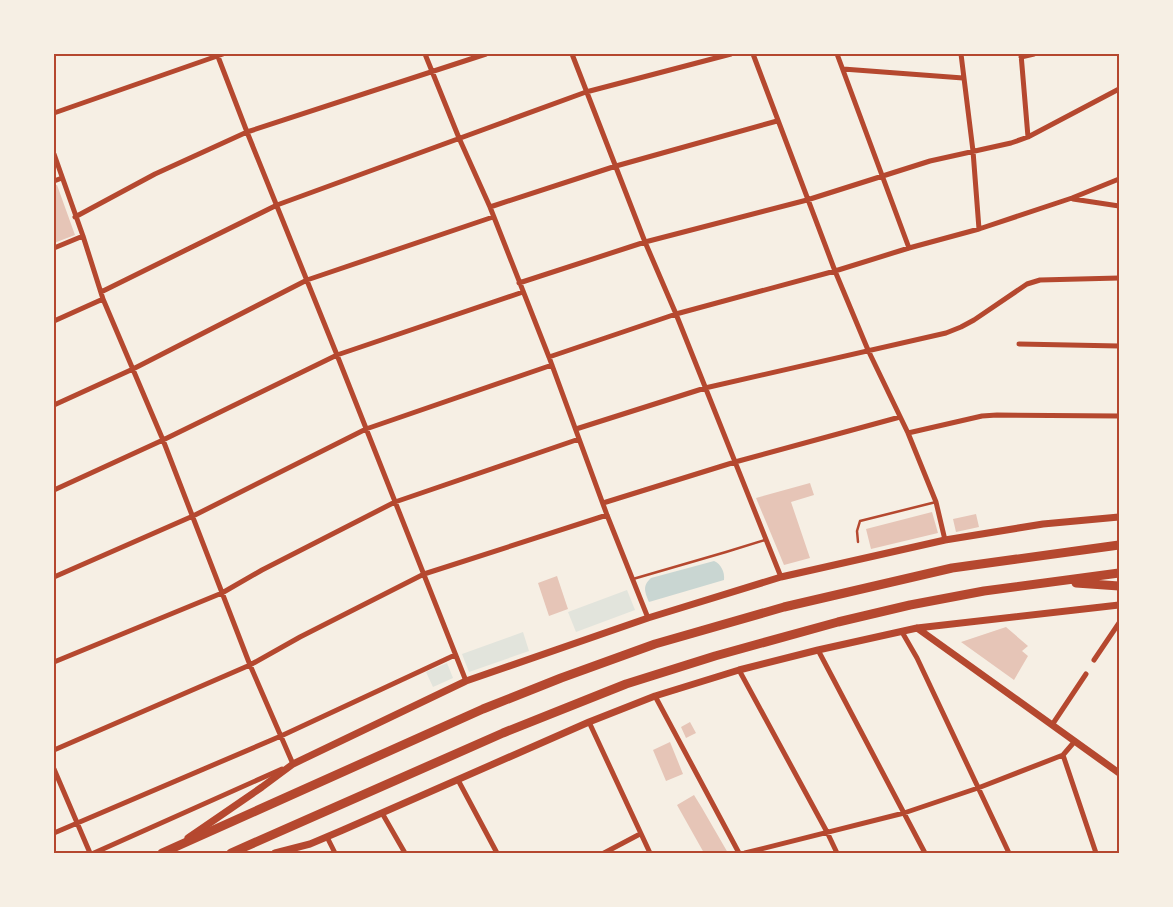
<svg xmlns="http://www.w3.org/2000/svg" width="1173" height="907" viewBox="0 0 1173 907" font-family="'Zilla Slab',serif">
	<rect width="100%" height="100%" fill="#f6efe4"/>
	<path fill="#e2e4dc" d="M627,590L635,610L576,632L568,612Z
		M523,632L529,651L469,672L462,654Z
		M447,663L453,678L433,687L426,672Z"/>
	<path fill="#c9d6d2" d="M714,561C721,564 725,572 724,580L649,602C645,592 642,586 651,578Z"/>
	<path fill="#e6c5b7" d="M54,185H57L75,235L54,243Z
		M810,483L814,495L791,502L810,558L784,565L756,498Z
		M932,512L938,533L871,549L866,529Z
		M976,514L979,527L956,532L953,519Z
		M557,576L568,609L549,616L538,583Z
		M1006,627L1028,646L1022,651L1028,656L1014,680L961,642Z
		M690,722L696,733L686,738L681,727Z
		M670,742L683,774L666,781L653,750Z
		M694,795L702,808L728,853H704L677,805Z"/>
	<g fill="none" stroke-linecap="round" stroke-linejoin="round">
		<path stroke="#b5482f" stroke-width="2.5" d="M858,542L857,531L860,521L936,502
			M633,579L726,552L765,540"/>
		<path stroke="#b5482f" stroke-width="5" d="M217,54L247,132L337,355L466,681
			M425,54L459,138L490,207L549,357L607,515L648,618
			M572,54L645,242L676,314L781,577
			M753,54L835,271L868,350L908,433L936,502L945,540
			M837,54L909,248
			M961,54L973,151L979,229
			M1021,54L1028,137
			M1021,57L1034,54
			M843,69L963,78
			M54,113L223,54
			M54,154L83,236L103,299L163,440L250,665L293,764L292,765
			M54,181L62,178
			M1073,199L1119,206
			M490,207L616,166L777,121
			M75,217L155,174L247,132L486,54
			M54,248L83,236
			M519,283L645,242L807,200L930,161L1011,143L1028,137L1119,89
			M101,292L277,205L586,92L731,54
			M54,321L103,299
			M1019,344L1119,346
			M549,357L676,314L835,271L909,248L979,229L1072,198L1119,179
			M54,405L133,369L307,280L493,217
			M576,429L705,388L946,333L961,327L974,320L1027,284L1040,280L1119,278
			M908,433L982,416L997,415L1119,416
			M54,490L163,440L337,355L523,292
			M603,503L735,462L900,417
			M54,577L193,516L366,429L552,365
			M902,632L917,658L1009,853
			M818,650L925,853
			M1094,660L1119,623
			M54,662L222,593L262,570L395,502L579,439
			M739,670L827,832L837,853
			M655,696L739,853
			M589,722L650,853
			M1052,725L1086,674
			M54,750L250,665L300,637L424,574L607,515
			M1063,755L1096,853
			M54,769L90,853
			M458,780L497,853
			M382,813L405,853
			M54,833L281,736L455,655
			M327,837L335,853
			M94,853L282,769
			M604,853L640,834
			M745,853L904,813L978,788L1063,755L1075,741"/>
		<path stroke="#b5482f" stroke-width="7" d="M917,628L1119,773
			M188,838L262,787L293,764L466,681L648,618L781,577L945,540L1043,524L1119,517
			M275,853L310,844L343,830L589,722L655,696L739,670L818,650L917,628L1119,605"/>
		<path stroke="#b5482f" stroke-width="9" d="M1076,583L1119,586
			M162,853L483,709L561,678L655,644L784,607L952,568L1119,545
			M231,853L503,733L626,684L715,656L838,622L910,605L984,591L1119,573"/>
	</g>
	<rect width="1173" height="907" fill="none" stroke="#f6efe4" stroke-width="110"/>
	<rect x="55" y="55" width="1063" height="797" fill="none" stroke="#b5482f" stroke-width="2"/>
</svg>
